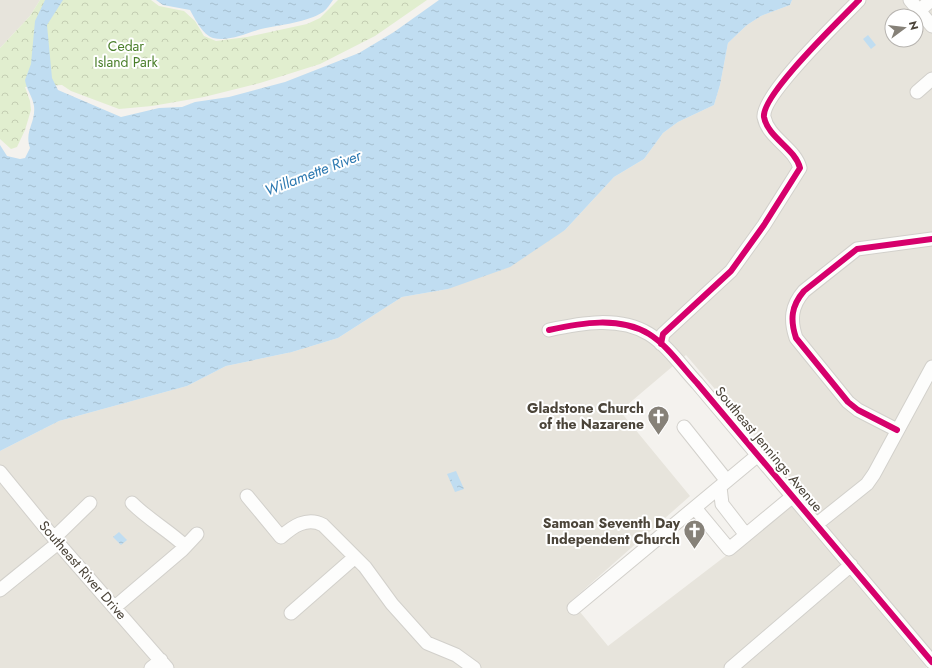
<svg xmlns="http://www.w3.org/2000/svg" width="932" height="668" viewBox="0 0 932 668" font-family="Jost,sans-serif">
	<defs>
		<pattern id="park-crowns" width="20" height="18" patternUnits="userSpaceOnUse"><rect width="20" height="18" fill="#e1eecf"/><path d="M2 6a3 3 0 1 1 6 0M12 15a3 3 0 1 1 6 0" fill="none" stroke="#c3cdb2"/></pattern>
		<pattern id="water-ripples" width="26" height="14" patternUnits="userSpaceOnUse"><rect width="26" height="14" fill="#c0ddf1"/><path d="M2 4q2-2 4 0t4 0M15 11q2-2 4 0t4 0" fill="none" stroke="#a6bfcf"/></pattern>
	</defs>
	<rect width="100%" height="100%" fill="#f4f2ee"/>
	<path fill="#e7e4dc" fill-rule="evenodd" d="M0,0H40L30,16L0,48Z
		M792,0H932V658L926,668H0V451L59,421L187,386L226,366L292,352L338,338L402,297L448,289L565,230L614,177L644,159L663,133L678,122L714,105L720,85L728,43L747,25L761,16L790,5ZM892,16H916V40H892ZM686,355L805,495L608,646L571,601L690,496L620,411Z"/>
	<path fill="url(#park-crowns)" d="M40,0H151L159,6L184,11L195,21L204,36L216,41L247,37L307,24L320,18L338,0H427L375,36L320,64L260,83L204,97L152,106L119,109L71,91L62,85L25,87L30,101L31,110L25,130L17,147L11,149L0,139V48L30,16Z"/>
	<path fill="url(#water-ripples)" d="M45,0H63L47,25L52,78L58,90L121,117L159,108L182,107L195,102L229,97L285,82L359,53L394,32L439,0H792L790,5L761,16L747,25L728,43L720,85L714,105L678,122L663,133L644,159L614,177L565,230L510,267L448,289L402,297L338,338L292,352L226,366L187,386L59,421L0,451V145L7,156L20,159L25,158L30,148C24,131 36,123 34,106C33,97 26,89 25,80L31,64L35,21Z
		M156,0H333C330,4 327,9 323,12C308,22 280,25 261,29C247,33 229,42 213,38C203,35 195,19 190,10L163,5Z
		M868,35L876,45L871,49L863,39Z
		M456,471L464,489L455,492L447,474Z
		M119,532L127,540L121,545L113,537Z"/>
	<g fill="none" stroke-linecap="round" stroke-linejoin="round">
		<defs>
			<path id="minor" d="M910,0L932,26
				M919,11L931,0
				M917,92L932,79
				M549,330C581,323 619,316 649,334C667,345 682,367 697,383L932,662
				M661,344L663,334L731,271L764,225L800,168C795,148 768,138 764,117C761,95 842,18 859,0
				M684,427L727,481
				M897,430L858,410L848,402L796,338C790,320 791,306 804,291L857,249L932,239
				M0,472L58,543L167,668
				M720,487L722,504L746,535
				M247,496L281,537C292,527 307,516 323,525L365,567L392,604L427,643L456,655L474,668
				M132,503C149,520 168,530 185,546
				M695,508L729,549L793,496
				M817,524L867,484L874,474L932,367
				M54,538L90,503
				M0,590L58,543
				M115,607L182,550L197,534
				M574,608L758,455
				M291,613L355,557
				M151,668L161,660
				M731,668L851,565"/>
		</defs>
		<use href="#minor" stroke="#d2d0cb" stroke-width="15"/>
		<use href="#minor" stroke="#fdfdfc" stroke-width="13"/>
		<defs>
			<path id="cycleway" d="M549,330C581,323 619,316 649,334C667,345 682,367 697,383L932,662
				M661,344L663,334L731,271L764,225L800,168C795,148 768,138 764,117C761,95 842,18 859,0
				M897,430L858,410L848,402L796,338C790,320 791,306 804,291L857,249L932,239"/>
		</defs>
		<use href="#cycleway" stroke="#fff" stroke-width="8"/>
		<use href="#cycleway" stroke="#d6006c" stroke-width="6"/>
	</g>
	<defs>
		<symbol id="church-pin" viewBox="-11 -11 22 30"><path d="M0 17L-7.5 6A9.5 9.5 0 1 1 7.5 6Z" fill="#868178" stroke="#fff"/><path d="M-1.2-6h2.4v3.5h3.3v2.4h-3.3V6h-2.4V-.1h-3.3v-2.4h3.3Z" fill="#fff"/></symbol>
	</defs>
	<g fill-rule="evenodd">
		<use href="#church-pin" x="646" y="404" width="25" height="34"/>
		<use href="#church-pin" x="682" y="518" width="25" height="34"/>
	</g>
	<g text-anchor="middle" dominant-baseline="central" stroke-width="4" stroke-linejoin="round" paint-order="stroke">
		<g font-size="14" fill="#4a7f2a" stroke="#fff">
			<text x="126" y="46">Cedar<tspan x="126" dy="16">Island Park</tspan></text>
		</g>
		<g font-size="14" font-weight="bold" fill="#4b4439" stroke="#fff" text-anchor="end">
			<text x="644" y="408">Gladstone Church<tspan x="644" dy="16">of the Nazarene</tspan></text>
			<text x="680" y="523">Samoan Seventh Day<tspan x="680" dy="16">Independent Church</tspan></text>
		</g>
		<g font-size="14" fill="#4b4439" stroke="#fff">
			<text transform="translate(769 449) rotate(50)">Southeast Jennings Avenue</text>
			<text transform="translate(83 570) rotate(49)">Southeast River Drive</text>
		</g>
		<g font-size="15" font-style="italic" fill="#2e7ab2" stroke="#fff">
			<text transform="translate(313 173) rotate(-21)">Willamette River</text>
		</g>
	</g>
	<g transform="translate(904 28) rotate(75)"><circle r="19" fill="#ffffff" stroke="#b7b4b0"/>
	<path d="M0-3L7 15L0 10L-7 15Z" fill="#868178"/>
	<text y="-6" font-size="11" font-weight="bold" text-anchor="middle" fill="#4b4439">N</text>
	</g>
</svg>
